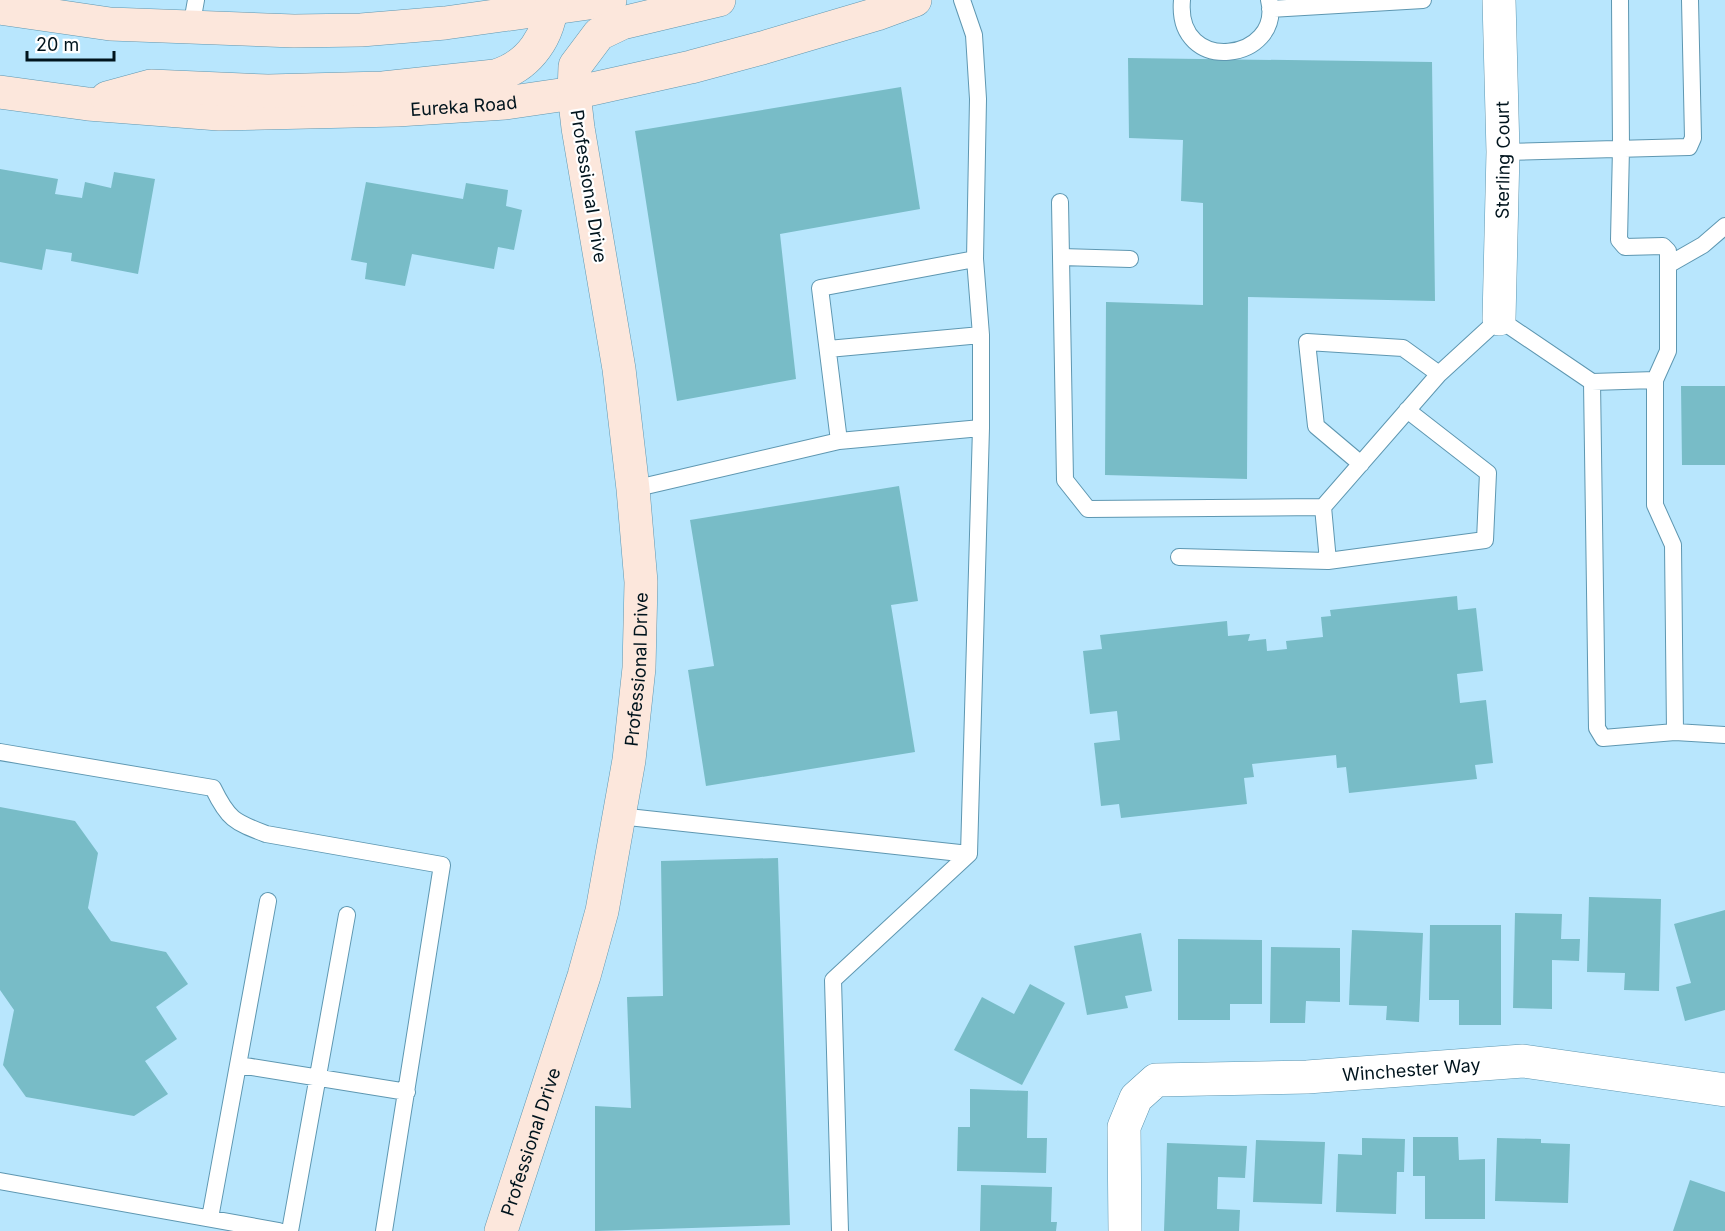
<svg xmlns="http://www.w3.org/2000/svg" width="1725" height="1231" viewBox="0 0 1725 1231" font-family="Inter,sans-serif">
	<rect width="100%" height="100%" fill="#b8e6fd"/>
	<path fill="#78bcc7" d="M1128,58L1432,62L1435,301L1248,297L1247,479L1105,475L1106,302L1203,305V203L1181,201L1183,140L1129,138Z
		M901,87L920,209L780,234L796,379L677,401L635,131Z
		M0,169L58,179L55,194L82,198L85,182L111,188L114,172L155,179L138,274L71,261L72,253L46,249L42,270L0,262Z
		M366,182L463,199L466,183L508,190L506,206L522,210L514,250L498,247L494,269L412,254L405,286L365,279L367,263L351,260Z
		M1681,386H1725V465H1682Z
		M899,486L918,601L891,605L915,752L706,786L688,670L714,666L690,520Z
		M1457,596L1458,610L1476,608L1483,671L1457,674L1460,703L1486,700L1493,763L1475,765L1477,779L1349,793L1346,767L1337,768L1336,755L1252,764L1254,777L1244,778L1247,804L1121,818L1119,804L1101,806L1094,743L1120,740L1117,711L1090,714L1083,651L1102,649L1100,635L1227,621L1228,636L1250,634L1248,641L1266,639L1267,651L1287,649L1286,641L1323,637L1321,617L1331,616L1330,610Z
		M0,807L75,821L98,853L88,908L111,941L166,952L188,984L156,1007L177,1039L145,1061L168,1094L134,1116L26,1097L3,1065L14,1010L0,990Z
		M778,858L790,1225L595,1231V1106L631,1108L627,997L663,996L661,861Z
		M1589,897L1661,899L1659,991L1624,990L1625,973L1587,972Z
		M1725,910V1010L1685,1021L1676,987L1691,983L1674,924Z
		M1515,913L1562,914L1561,939H1580L1579,961L1552,960V1009L1513,1008Z
		M1430,925H1501V1025H1459V1000H1429Z
		M1352,930L1423,933L1419,1022L1386,1020L1387,1006L1349,1005Z
		M1141,933L1152,991L1125,996L1128,1008L1087,1015L1074,946Z
		M1178,939L1262,940V1004H1230V1020H1178Z
		M1271,947L1340,948V1002L1306,1001L1305,1023H1270Z
		M1030,984L1065,1003L1022,1085L954,1050L982,997L1014,1014Z
		M970,1089L1028,1091L1027,1138H1047L1046,1173L957,1171L958,1127H970Z
		M1413,1137H1458L1459,1160L1485,1159V1219H1425V1176H1413Z
		M1362,1138L1405,1139L1404,1172H1397L1396,1214L1336,1212L1338,1154L1362,1155Z
		M1497,1138L1541,1139V1143L1570,1144L1568,1203L1495,1201Z
		M1256,1140L1325,1142L1322,1204L1253,1202Z
		M1167,1143L1247,1146L1245,1178L1218,1177L1217,1209L1240,1210L1239,1231H1164Z
		M1690,1180L1725,1192V1231H1673Z
		M981,1185L1052,1187L1051,1222H1057L1056,1231H980Z"/>
	<g fill="none" stroke-linecap="round" stroke-linejoin="round">
		<defs>
			<path id="lane" d="M962,0L974,35L978,99L975,259L981,335
				M1182,0C1175,77 1284,61 1269,0
				M1620,0L1621,148L1619,240L1625,247L1663,246L1668,251V351L1655,380
				M1270,9L1423,0
				M191,28L196,0
				M1503,152L1689,147L1693,138L1690,0
				M1060,202L1065,480L1088,509L1323,507L1439,374L1499,319L1592,382L1597,728L1603,738L1675,732L1673,545L1655,505V380L1592,382
				M1061,257L1130,259
				M1668,265L1703,245L1725,226
				M828,349L981,335V428
				M1361,464L1316,426L1307,342L1403,348L1439,374
				M633,489L839,441L820,288L975,259
				M1323,507L1328,561L1485,540L1488,473L1407,410
				M1179,557L1328,561
				M1675,732L1725,735
				M0,752L213,788C228,819 234,822 266,834L442,865L384,1231
				M619,816L969,854L981,428L839,441
				M239,1065L407,1092
				M0,1181L279,1231
				M210,1218L268,901
				M290,1231L347,915
				M840,1231L833,980L969,854"/>
			<g id="street">
				<path id="s1" d="M1499,319L1503,152L1499,0"/>
				<path id="s2" d="M1125,1231L1124,1127L1136,1098L1156,1080L1307,1077L1523,1061L1725,1090"/>
			</g>
			<g id="secondary">
				<path d="M0,8L110,24L294,31L361,30L445,23L610,0"/>
				<path id="s3" d="M0,92L88,104L219,114L397,110L505,103L574,93L691,67L762,48L877,14L915,0"/>
				<path d="M107,98L151,86L268,91L383,88L495,76C530,66 550,35 552,0"/>
				<path id="s4" d="M501,1231L584,976L602,911L629,760L639,668L641,582L633,489L619,369L578,128L574,93L575,66L599,34L622,23L719,0"/>
			</g>
		</defs>
		<use href="#lane" stroke="#5e97b1" stroke-width="18"/>
		<use href="#street" stroke="#5e97b1" stroke-width="34"/>
		<use href="#secondary" stroke="#5e97b1" stroke-width="34"/>
		<use href="#lane" stroke="#fff" stroke-width="16"/>
		<use href="#street" stroke="#fff" stroke-width="33"/>
		<use href="#secondary" stroke="#fce7dc" stroke-width="33"/>
	</g>
	<g text-anchor="middle" dominant-baseline="central" stroke-width="4.5" stroke-linejoin="round" paint-order="stroke">
		<g font-size="18" fill="#00141d" stroke="#fff">
			<text stroke="none"><textPath href="#s3" startOffset="465">Eureka Road</textPath></text>
			<text stroke="none"><textPath href="#s1" startOffset="159">Sterling Court</textPath></text>
			<text transform="translate(589 186) rotate(81)">Professional Drive</text>
			<text stroke="none"><textPath href="#s4" startOffset="580">Professional Drive</textPath></text>
			<text stroke="none"><textPath href="#s2" startOffset="418">Winchester Way</textPath></text>
			<text stroke="none"><textPath href="#s4" startOffset="94">Professional Drive</textPath></text>
		</g>
	</g>
	<path d="M27 51v9h87v-9" fill="none" stroke="#00141d" stroke-width="3"/>
	<text x="36" y="51" font-size="18" fill="#00141d" stroke="#ffffff" stroke-width="4.5" paint-order="stroke">20 m</text>
</svg>
